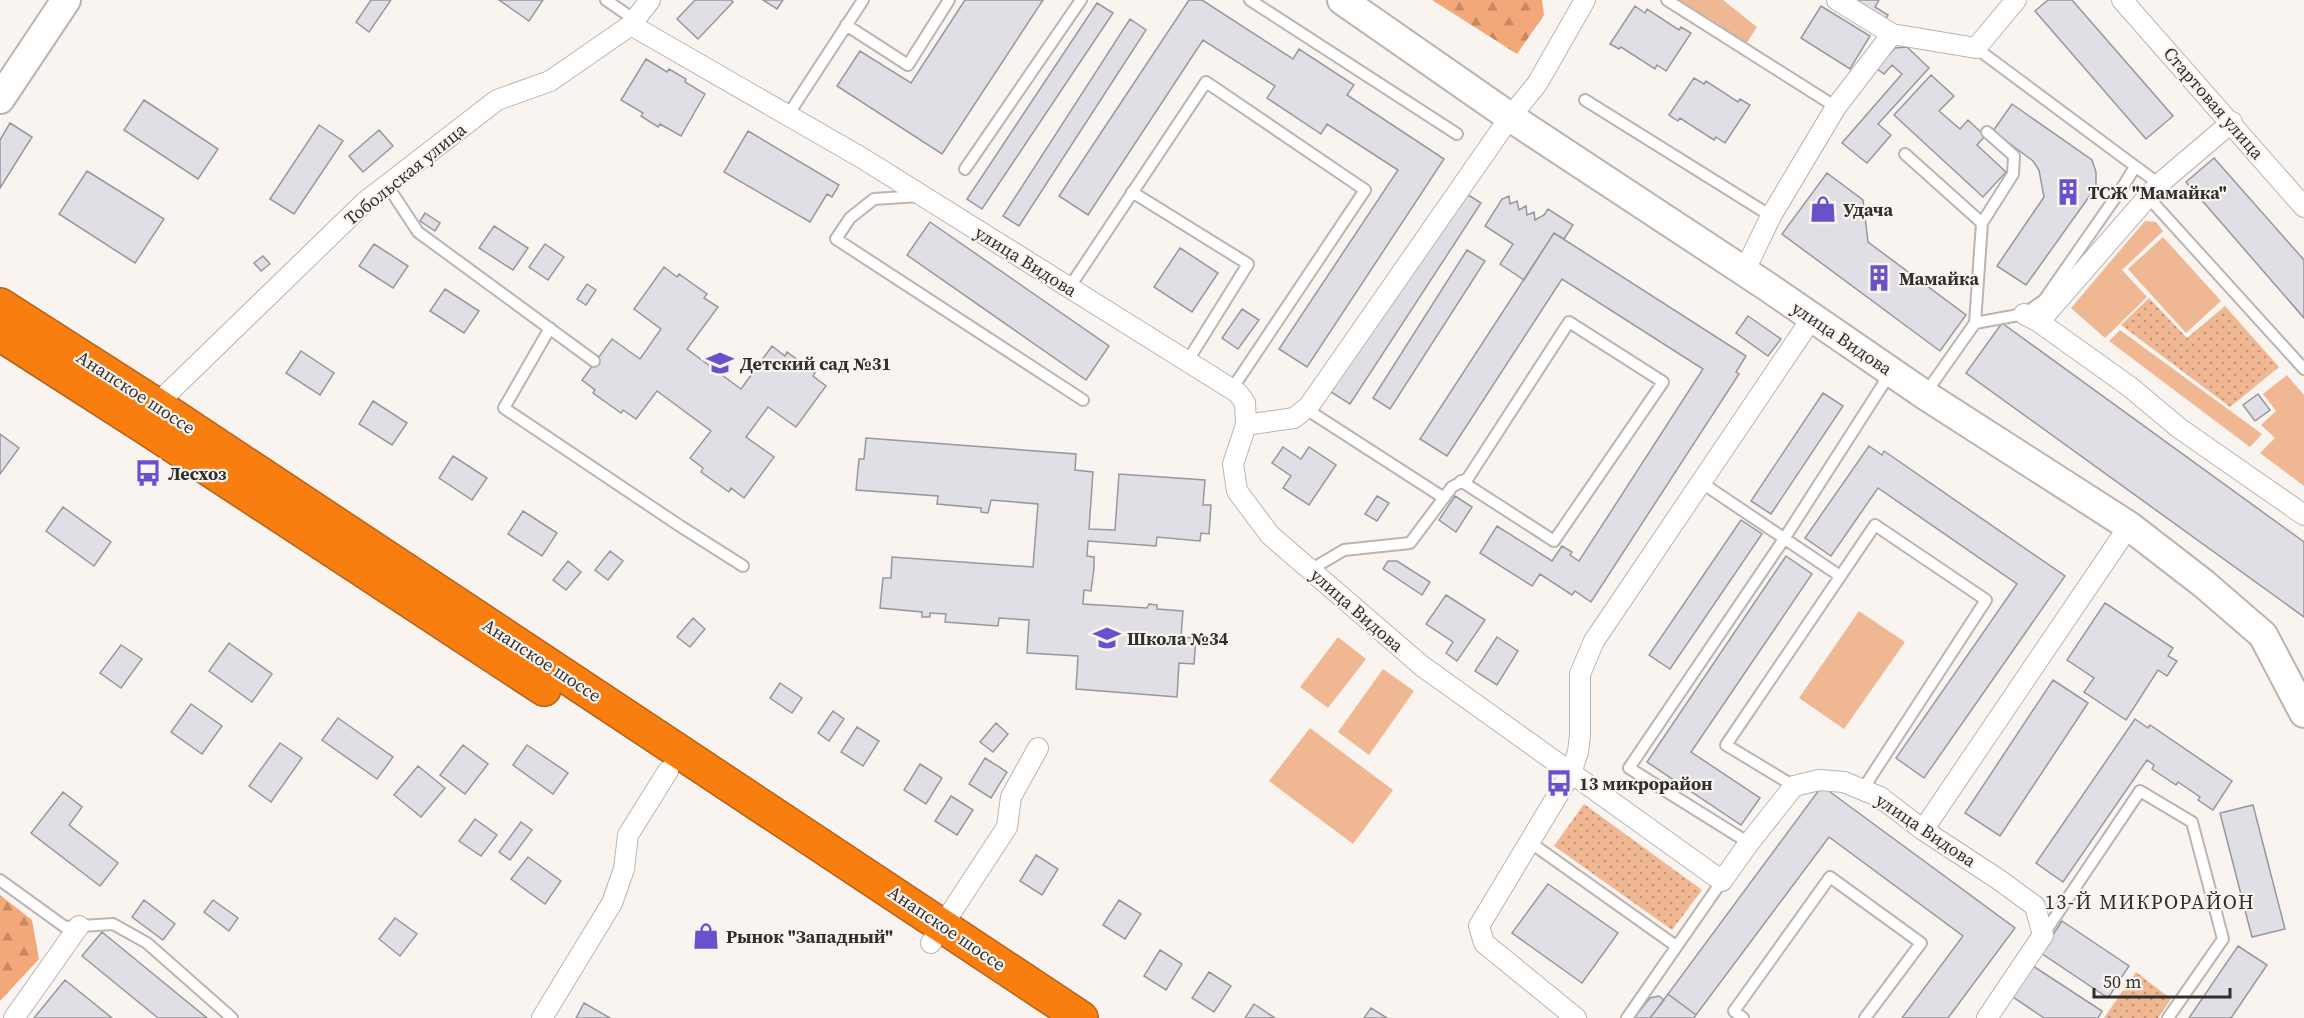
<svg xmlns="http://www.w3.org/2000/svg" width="2304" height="1018" viewBox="0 0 2304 1018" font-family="'Source Serif 4',serif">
	<defs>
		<pattern id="forest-firs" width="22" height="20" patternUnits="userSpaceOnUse" patternTransform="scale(1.5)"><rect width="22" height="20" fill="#f3a879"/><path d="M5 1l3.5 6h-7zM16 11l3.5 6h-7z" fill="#c58964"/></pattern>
		<pattern id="park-dots" width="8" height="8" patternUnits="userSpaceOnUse" patternTransform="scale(1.5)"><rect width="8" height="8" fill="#f0b793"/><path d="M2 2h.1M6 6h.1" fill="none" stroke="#c39578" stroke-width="1.8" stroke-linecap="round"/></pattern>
	</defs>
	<rect width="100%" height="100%" fill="#faf4f0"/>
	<path fill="#f0b793" d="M1677,0H1723L1757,27L1746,44Z
		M2145,221L2156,222L2163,231L2122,270L2147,297L2105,338L2071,308Z
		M2163,237L2221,301L2186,333L2128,269Z
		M2120,330L2262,434L2250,447L2109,341Z
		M2287,375L2304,395V486L2260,453L2275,438L2261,425L2276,411L2263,394Z
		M1859,611L1905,642L1844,729L1799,698Z
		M1338,637L1366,659L1328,708L1300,687Z
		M1383,669L1414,691L1369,755L1338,732Z
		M1310,728L1393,790L1353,844L1269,781Z"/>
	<path fill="url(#forest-firs)" d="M1432,0H1542L1544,15L1517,54Z
		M0,895L32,920L39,959L0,1001Z"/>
	<path fill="url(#park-dots)" d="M2149,298L2187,338L2225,306L2279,367L2230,407L2121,325Z
		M1584,804L1702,890L1672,930L1554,846Z
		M2136,972L2171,999L2158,1018H2104Z"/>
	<path fill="#e0dfe6" stroke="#97979e" stroke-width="1.5" d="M371,0H391L369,32L356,22Z
		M499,0H543L529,21Z
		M695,0H731L733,2L698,39L677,19Z
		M763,0H783L777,9Z
		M965,0H1043L942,154L837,86L860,51L911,83Z
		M1189,0H1202L1293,59L1299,49L1354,85L1347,95L1444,159L1307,367L1279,349L1398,170L1327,124L1321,134L1267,98L1275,86L1203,40L1088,215L1059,196Z
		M1853,0H1879L1875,7L1888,15L1885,20Z
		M2048,0H2072L2173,116L2146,139L2035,11Z
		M1097,3L1113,13L982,209L967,199Z
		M1635,6L1645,13L1647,9L1679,30L1681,27L1691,33L1666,71L1657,65L1655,69L1621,47L1619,49L1610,44Z
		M1821,6L1870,36L1850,69L1801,38Z
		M1130,19L1146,30L1019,226L1003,216Z
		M1907,47L1929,68L1878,124L1891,135L1867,163L1842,143L1902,74L1892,65L1884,74L1876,68L1895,48Z
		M646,59L667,72L669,69L686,79L685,82L705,94L681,136L660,124L658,127L641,116L643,113L621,100Z
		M1931,75L1954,96L1939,111L1960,129L1968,120L1985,136L1977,145L2006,172L1983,197L1894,115Z
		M1694,78L1704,84L1706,81L1738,102L1740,99L1750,105L1725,143L1716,137L1714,140L1680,118L1678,121L1669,115Z
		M144,100L218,149L198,179L124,130Z
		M2012,104L2092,160L2096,172V187L2026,285L1997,266L2044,197L2039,170L2033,161L1993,131Z
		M10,123L32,137L0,188V140Z
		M319,125L343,141L294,214L270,199Z
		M379,130L393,146L363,172L349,156Z
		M748,131L839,185L832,197L827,194L810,222L724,172Z
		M2214,158L2304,260V318L2186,182Z
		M87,171L164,219L135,263L59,214Z
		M1827,173L1863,200L1868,242L1966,315L1940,351L1782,234Z
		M1462,191L1481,203L1350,404L1331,392Z
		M1509,196L1510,204L1517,201L1519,210L1526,206L1527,215L1534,212L1535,220L1544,215L1548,209L1573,225L1564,239L1554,233L1524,280L1500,264L1513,244L1485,226L1502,199Z
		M425,213L440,223L435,231L420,221Z
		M930,222L1109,346L1086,380L907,255Z
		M494,226L528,248L513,270L479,248Z
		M1554,233L1746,356L1736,372L1739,374L1591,602L1575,591L1572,595L1540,574L1532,586L1480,553L1497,526L1552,561L1562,546L1572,552L1570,555L1579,561L1703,369L1562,279L1447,456L1420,439Z
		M374,244L408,266L393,288L359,266Z
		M545,244L564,257L548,280L529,267Z
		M1180,248L1218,273L1192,312L1154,287Z
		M1467,250L1485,261L1390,409L1373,398Z
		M263,256L270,264L261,271L254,263Z
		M664,267L677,277L679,274L707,294L704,298L718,307L687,349L741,389L772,346L785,356L787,352L815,373L813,376L826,386L796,427L768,407L746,437L774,457L744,498L731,488L729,492L701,472L703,468L690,458L711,431L657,391L636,419L623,410L621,413L593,393L595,390L582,380L612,339L640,359L661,329L634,309Z
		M587,284L596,290L586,305L577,299Z
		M445,289L479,311L464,333L430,311Z
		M1242,309L1259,320L1238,349L1222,338Z
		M1748,316L1781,339L1768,356L1736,333Z
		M2002,323L2304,542V617L1966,373Z
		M301,351L334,373L320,395L286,373Z
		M1823,393L1843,406L1771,514L1751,501Z
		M2258,394L2270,410L2255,421L2243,405Z
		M373,401L407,423L392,445L359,424Z
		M0,434L19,448L0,474Z
		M866,438L1076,454L1075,470L1093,472L1089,529L1115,530L1119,474L1205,480L1203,505H1211L1209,534L1201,533L1200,541L1157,537L1156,546L1088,541L1087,556L1094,557V568L1091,591L1084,590L1083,604L1147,608L1149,604L1157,605V609L1183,611L1181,637L1196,638L1194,664L1179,663L1177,697L1076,689L1078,656L1027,653L1029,620L999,618L998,626L945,622L946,614L930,613V617H922V612L880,608L883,578H891L892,557L1033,567L1038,504L991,500L988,513L981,512V508L937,504L938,496L856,490L859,459H864Z
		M1869,446L1882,455L1884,451L2065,576L1924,778L1896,758L2017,584L1878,488L1831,556L1805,538Z
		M1283,447L1301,459L1309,447L1336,465L1309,505L1283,488L1291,476L1272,463Z
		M453,456L487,478L472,500L439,478Z
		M1377,496L1389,503L1377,521L1365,514Z
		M1455,496L1472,507L1456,532L1439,520Z
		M63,507L111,542L94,566L46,531Z
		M523,511L557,533L542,556L508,534Z
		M1741,520L1762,534L1670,669L1649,655Z
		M610,551L623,561L608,580L595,570Z
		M1786,556L1812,574L1691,752L1760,798L1741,825L1647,762Z
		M568,561L581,572L566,590L553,580Z
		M1388,561H1397L1430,582L1422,595L1383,569Z
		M1446,595L1485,620L1457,661L1446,653L1453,642L1426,624Z
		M2105,603L2173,648L2168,656L2177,661L2167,676L2158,670L2126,720L2084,692L2094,678L2067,660Z
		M693,618L705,629L690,647L677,637Z
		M1497,637L1518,651L1497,685L1475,671Z
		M229,643L272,674L252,702L209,671Z
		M121,645L142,659L121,688L100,673Z
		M2053,680L2088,703L2000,836L1965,813Z
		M780,683L802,698L792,713L770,698Z
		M191,704L222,726L202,754L171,732Z
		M833,711L844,719L829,741L818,733Z
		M338,718L393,757L377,779L322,740Z
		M2135,719L2148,728L2150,725L2232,781L2213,810L2198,800L2200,797L2178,782L2176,785L2152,769L2154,765L2147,760L2063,882L2036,863Z
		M996,723L1008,734L993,752L980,742Z
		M857,727L879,741L863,766L841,752Z
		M280,743L302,758L271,802L249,786Z
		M463,745L488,764L465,794L440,775Z
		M527,745L568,773L553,794L513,765Z
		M985,758L1007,772L991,798L969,784Z
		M920,764L942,778L926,804L904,790Z
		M418,766L445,788L421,817L394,795Z
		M1822,786L2015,928L1948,1018H1902L1963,936L1829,837L1696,1015L1668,994Z
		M63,792L82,807L69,825L118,863L100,886L31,833Z
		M951,796L973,810L957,835L935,821Z
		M2253,805L2285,929L2252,937L2220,813Z
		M475,819L497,835L481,856L459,841Z
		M521,822L532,830L510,860L499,852Z
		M1036,855L1058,869L1042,895L1020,881Z
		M528,857L561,881L545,904L511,879Z
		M1548,884L1618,933L1582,983L1512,933Z
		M144,900L175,924L163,940L132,917Z
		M213,900L238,918L229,931L204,912Z
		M1119,900L1141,914L1125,939L1103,925Z
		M395,918L417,934L400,956L379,939Z
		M2062,921L2129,966L2108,998L2041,953Z
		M102,932L207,1018H158L82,956Z
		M2238,946L2267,965L2231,1018H2189Z
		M1160,950L1182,964L1166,990L1144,976Z
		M2033,966L2102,1011L2098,1018H2044L2013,997Z
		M1209,972L1231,986L1214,1012L1192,998Z
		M65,980L112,1018H34Z
		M1668,994L1696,1015L1694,1018H1650Z
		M1659,996L1664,1000L1650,1018H1634L1650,998Z
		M584,1003L610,1018H576Z
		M1254,1004L1275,1018H1245Z
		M1371,1008L1387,1018H1364Z"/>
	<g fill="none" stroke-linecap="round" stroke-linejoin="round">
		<defs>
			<path id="lane" d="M606,0L635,20
				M1250,0L1457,134
				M1667,0L1836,107
				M846,25L908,65L949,0
				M1976,48L2159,184
				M1585,100L1771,216
				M788,115L863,0
				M1905,154L1982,223L1975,323
				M965,169L1081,0
				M387,185L418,232L594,361
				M1132,192L1248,264L1187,362
				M919,196L874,199L850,218L836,239L1083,400
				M2148,197L2304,369
				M1982,223L2013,174L2014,156L1987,132
				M1069,288L1206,82L1365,190L1232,389
				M550,328L504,408L680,526L743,566
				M1925,394L1975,323L2024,314L2044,300L2122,188L2135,167
				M1306,409L1444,498
				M1702,483L1840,576
				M1310,570L1344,550L1410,543L1452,487L1468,478L1569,322L1663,382L1554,541L1461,481
				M1794,786L1726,745L1875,525L1986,600L1863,789
				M1531,843L1676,946
				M1749,843L1629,768L1784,539L1891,372
				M0,880L65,927L113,924L147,943L232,1018
				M2043,935L2140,791L2192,822L2223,939L2168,1018
				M1627,1018L1722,881
				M1743,1018L1734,1011L1830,877L1921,943L1865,1018"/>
			<path id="street" d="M1837,0L1892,34L1976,48L2016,0
				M2122,0L2304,207
				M631,25L862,158L1238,393L1245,403L1246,425L1233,464L1237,491L1270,535L1422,666L1722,881L1749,843L1794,786L1819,780L1844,782L1880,797L1923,830L1998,879L2035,906L2043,935L1987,1018
				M1744,272L1771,216L1836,107L1892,34
				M2024,314L2039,322L2130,387L2179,428L2304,515
				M2039,322L2159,184L2232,122
				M158,406L168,393L365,202L497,100L550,81L631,25L650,0
				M1246,425L1294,418L1309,406L1510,117L1537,84L1585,0
				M1923,830L2129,526
				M931,943L1007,827L1011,797L1038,748
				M14,1018L79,926
				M542,1018L612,903L624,869L628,835L668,771
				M1576,1018L1484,943L1479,926L1571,773L1578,752L1580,735V674L1594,641L1812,318"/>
			<path id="secondary" d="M1342,0L1510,117L1765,285L1925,395L2129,526L2204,584L2263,635L2304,713
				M0,99L66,0"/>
			<path id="highway" d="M0,305L158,406L1081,1018
				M0,334L145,427L544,689"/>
		</defs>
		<use href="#lane" stroke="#bbb4b1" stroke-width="14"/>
		<use href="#street" stroke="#bbb4b1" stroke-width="22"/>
		<use href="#secondary" stroke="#bbb4b1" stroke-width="32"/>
		<use href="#highway" stroke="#b2621a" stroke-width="36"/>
		<use href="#lane" stroke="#fff" stroke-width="10"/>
		<use href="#street" stroke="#fff" stroke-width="20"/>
		<use href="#secondary" stroke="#fff" stroke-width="28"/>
		<use href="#highway" stroke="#f87e10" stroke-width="33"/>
	</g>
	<defs>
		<symbol id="building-bare" viewBox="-9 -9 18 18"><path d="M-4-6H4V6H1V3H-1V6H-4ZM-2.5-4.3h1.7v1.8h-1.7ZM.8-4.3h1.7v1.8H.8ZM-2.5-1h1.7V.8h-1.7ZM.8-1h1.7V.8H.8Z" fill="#6852cc" stroke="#faf4f0" stroke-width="2.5" paint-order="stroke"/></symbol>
		<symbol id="shop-bare" viewBox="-9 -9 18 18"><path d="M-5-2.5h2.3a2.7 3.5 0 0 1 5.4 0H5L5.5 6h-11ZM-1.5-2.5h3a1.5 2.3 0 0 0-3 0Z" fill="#6852cc" stroke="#faf4f0" stroke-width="2.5" paint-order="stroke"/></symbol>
		<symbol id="school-bare" viewBox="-9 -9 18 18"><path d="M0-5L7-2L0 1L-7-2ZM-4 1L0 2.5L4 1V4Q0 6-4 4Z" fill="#6852cc" stroke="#faf4f0" stroke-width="2.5" paint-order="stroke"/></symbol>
		<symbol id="bus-bare" viewBox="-9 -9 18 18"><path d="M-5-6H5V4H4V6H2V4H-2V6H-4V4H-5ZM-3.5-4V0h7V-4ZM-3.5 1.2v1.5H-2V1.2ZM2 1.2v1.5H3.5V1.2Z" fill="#6852cc" stroke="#faf4f0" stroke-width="2.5" paint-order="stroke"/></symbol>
	</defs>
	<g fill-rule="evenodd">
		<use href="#building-bare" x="2049" y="173" width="38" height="38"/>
		<use href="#shop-bare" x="1804" y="190" width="38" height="38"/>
		<use href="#building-bare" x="1860" y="259" width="38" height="38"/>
		<use href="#school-bare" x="701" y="344" width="38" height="38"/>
		<use href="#bus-bare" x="129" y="454" width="38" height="38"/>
		<use href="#school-bare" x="1088" y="619" width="38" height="38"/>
		<use href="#bus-bare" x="1540" y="764" width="38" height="38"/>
		<use href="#shop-bare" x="687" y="917" width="38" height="38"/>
	</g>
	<g text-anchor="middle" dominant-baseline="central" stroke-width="4.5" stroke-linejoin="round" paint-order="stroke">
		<g font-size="18" fill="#312f2d" stroke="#faf4f0">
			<text transform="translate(2214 103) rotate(49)">Стартовая улица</text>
			<text transform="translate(405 174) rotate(-39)">Тобольская улица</text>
			<text transform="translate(1026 261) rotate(32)">улица Видова</text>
			<text transform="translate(1842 338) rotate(34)">улица Видова</text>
			<text transform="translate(136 392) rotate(33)">Анапское шоссе</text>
			<text transform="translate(1357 610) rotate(41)">улица Видова</text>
			<text transform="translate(542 660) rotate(33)">Анапское шоссе</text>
			<text transform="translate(1926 830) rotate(34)">улица Видова</text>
			<text transform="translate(947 928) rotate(34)">Анапское шоссе</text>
		</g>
		<g font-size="18" font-weight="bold" fill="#312f2d" stroke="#faf4f0" text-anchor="start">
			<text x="2088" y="192">ТСЖ "Мамайка"</text>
			<text x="1843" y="209">Удача</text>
			<text x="1899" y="278">Мамайка</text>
			<text x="740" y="363">Детский сад №31</text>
			<text x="168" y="473">Лесхоз</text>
			<text x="1127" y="638">Школа №34</text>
			<text x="1579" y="783">13 микрорайон</text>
			<text x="726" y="936">Рынок "Западный"</text>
		</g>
		<g font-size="20" letter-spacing="1.5" fill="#312f2d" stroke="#faf4f0">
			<text x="2150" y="902">13-Й МИКРОРАЙОН</text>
		</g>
	</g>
	<path d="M2094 988v9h136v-9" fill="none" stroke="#312f2d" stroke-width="3"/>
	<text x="2103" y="988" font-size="18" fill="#312f2d" stroke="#faf4f0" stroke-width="4.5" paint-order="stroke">50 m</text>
</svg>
